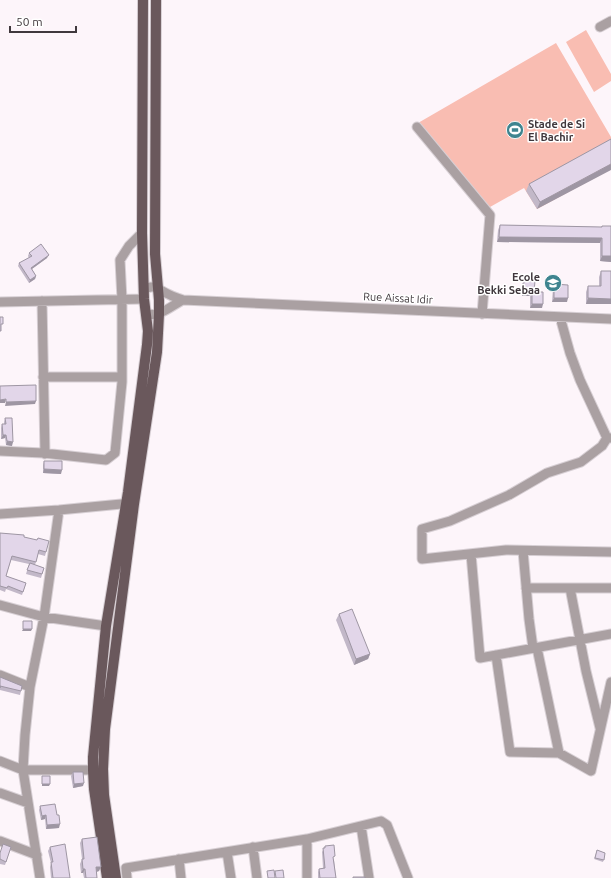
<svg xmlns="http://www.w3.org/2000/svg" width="611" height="878" viewBox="0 0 611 878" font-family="Ubuntu,sans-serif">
	<rect width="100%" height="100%" fill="#fdf5fa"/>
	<path fill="#f9bdb2" d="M586,30L611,74V81L594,92L566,42Z
		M556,43L611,137V169L537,209L524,188L490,207L484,205L418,123Z"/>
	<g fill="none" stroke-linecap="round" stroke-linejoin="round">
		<defs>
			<path id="minor" d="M600,27L611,21
				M417,127L490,215L482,314
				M144,290C153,283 159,290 168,294C173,297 178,298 183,300L611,319
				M42,301L45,454
				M0,302L144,299
				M146,313C158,319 172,305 183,300
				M560,317L570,353L580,380L607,438H611
				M43,377H122
				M607,438L602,446L581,462L547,473L509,495L450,521L422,529V559L506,550L611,552
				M0,451L43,453L106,460L115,453L122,382V300L120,260L129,246L142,233
				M0,514L59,510L132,503
				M523,551L529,619L533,648
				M471,554L480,658L611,634
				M526,588H611
				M570,588L586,671L600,728
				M0,605L44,617L106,626
				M537,648L559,753L591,771L611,682
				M496,655L510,752L559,753
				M0,675L30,687
				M0,761L23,770H100
				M0,793L28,803
				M361,826L369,878
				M0,841L37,855
				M253,847L257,878
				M227,852L231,878
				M179,859L181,878
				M40,878L23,770L25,735L30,687L44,617L59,510
				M127,878L126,868L307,839L381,821L387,825L408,878
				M307,878V839"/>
			<path id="major" d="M107,878L94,789L93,770V757L106,626L128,492L147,345L148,331L144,299L142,233L143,0
				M116,878L104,795L103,769L105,729L134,504L157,352L159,314V300L155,254L156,0"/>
		</defs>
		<use href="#minor" stroke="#d7cfd4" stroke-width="11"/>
		<use href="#major" stroke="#d7cfd4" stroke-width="12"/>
		<use href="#minor" stroke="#aaa0a2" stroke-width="9"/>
		<use href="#major" stroke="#6a585c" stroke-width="10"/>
	</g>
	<path fill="#c2b8c8" d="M611,139L537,209L526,191L529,184Z
		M500,225L601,227L602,226L611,262L600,261V243L497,242L498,230Z
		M29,253L47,258L32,269L36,276L35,279L29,283L18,266L19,263L29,258L28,256Z
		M601,271H611V304H586V292L588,286H599V277Z
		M524,280L534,292L542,308H530V296H522V284Z
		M554,284L567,302H552L553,288Z
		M5,418L12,446L6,445L5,438L1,439V428L2,424H4V422Z
		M44,461L61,474L43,473V465Z
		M0,533L24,537L46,552L45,556L38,554L35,565L44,568L41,578L26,574L29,564L11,560L6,576L26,583L22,595L6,589L5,592L0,590Z
		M339,614L370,654L368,659L354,665L336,620Z
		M0,677L21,691L20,695L0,690Z
		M73,772L83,786L73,788L71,776Z
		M40,806L59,828L46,829L45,819L41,820L39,810Z
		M82,839L99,871L97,872V878H84L83,873H81L80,864L82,859L80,843Z
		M325,846L334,860L336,878H318V872L319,869L323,868L322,852Z
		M11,847L5,865L0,864V853Z
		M50,847L70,878H51L50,867L51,863L48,851Z
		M597,850L605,853L603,862L594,859Z"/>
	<path fill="#9e96a3" d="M611,164V170L537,209L540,202Z
		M499,237L602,238L600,243L497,242Z
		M49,255L47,258L29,271L31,268Z
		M602,256H611V262L600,261Z
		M36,276L35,279L29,283L30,280Z
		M523,292H532L530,296H522Z
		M554,298H568L567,302H552Z
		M588,298L611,299V304H586Z
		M532,304H543L542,308H530Z
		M6,399L5,403H0V400Z
		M36,401L35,404L5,406L6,402Z
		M3,435H6L5,438L1,439Z
		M7,441L13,442L12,446L6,445Z
		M44,469L62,470L61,474L43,473Z
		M23,629H32L31,631H22Z
		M370,654L368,659L354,665L356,659Z
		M84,783L83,786L73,788L74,784Z
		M42,784H50L49,786H42Z
		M46,815L45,819L41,820L42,816Z
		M60,824L59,828L46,829L47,825Z
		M96,867H101L99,871L95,872Z
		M83,869H85L83,873H81Z"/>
	<path fill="#e2d6e9" stroke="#9e96a3" d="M611,139V164L540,202L529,184Z
		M500,225L602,227V226H611V256H602V238L499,237Z
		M41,244L49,255L31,268L36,276L30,280L19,263L32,256L29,253Z
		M601,271H611V299L588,298V286H601Z
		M524,280L535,281L534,292H543V304H532V292H523Z
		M554,284L568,285V298H554Z
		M0,317H3V324H1V331H0Z
		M36,385V401L6,402V399L0,400V386Z
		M5,418H12L13,442L7,441L6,435H3L2,424H6Z
		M44,461H62V470L44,469Z
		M0,533L24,535V537L37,540L38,538L49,541L46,552L39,550L36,562L12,556L6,576L26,583L23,592L8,586L7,588L0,586Z
		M30,563L44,568L42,574L27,570Z
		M352,609L370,654L356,659L339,614Z
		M23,621H32V629H23Z
		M0,677L22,686L21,691L0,686V688Z
		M73,772H83L84,783L74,784Z
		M42,776H50V784H42Z
		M55,804L57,815H59L60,824L47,825L46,815L42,816L40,806Z
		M97,837L101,867H96L97,878H86L85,869H83L82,859H84L82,839Z
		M3,844L11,847L6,862L0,859V853Z
		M65,844L70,878H53L51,862H53L50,847Z
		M334,845L335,856L333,857L336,878H320L319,869L325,868L323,848H325V846Z
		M597,850L605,853L604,860L595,858Z
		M274,870L275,878H268L267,871Z
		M283,870L284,878H276L275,871Z
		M353,877H365V878H353Z"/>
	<defs>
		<symbol id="stadium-disc" viewBox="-11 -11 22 22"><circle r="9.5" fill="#3e848f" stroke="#fff"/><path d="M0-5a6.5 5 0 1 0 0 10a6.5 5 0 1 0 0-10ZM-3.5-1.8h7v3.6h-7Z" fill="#fff"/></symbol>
		<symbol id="school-disc" viewBox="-11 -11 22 22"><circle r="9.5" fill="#3e848f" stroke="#fff"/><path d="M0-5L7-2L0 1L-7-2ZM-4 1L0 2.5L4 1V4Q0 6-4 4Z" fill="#fff"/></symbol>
	</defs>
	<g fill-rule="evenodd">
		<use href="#stadium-disc" x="505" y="120" width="20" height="20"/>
		<use href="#school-disc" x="543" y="273" width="20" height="20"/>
	</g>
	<g text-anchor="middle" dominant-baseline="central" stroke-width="3" stroke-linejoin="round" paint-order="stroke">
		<g font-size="11" font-weight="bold" fill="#40383d" stroke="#fff" text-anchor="start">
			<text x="528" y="124">Stade de Si<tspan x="528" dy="13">El Bachir</tspan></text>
			<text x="540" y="277" text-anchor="end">Ecole<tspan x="540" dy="13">Bekki Sebaa</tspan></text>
		</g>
		<g font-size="11" fill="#40383d" stroke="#fff">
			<text transform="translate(398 298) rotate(3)">Rue Aissat Idir</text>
		</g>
	</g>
	<path d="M10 26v6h66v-6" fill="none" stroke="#40383d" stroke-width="2"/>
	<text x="16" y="26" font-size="12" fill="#40383d" stroke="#ffffff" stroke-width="3" paint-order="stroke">50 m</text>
</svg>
